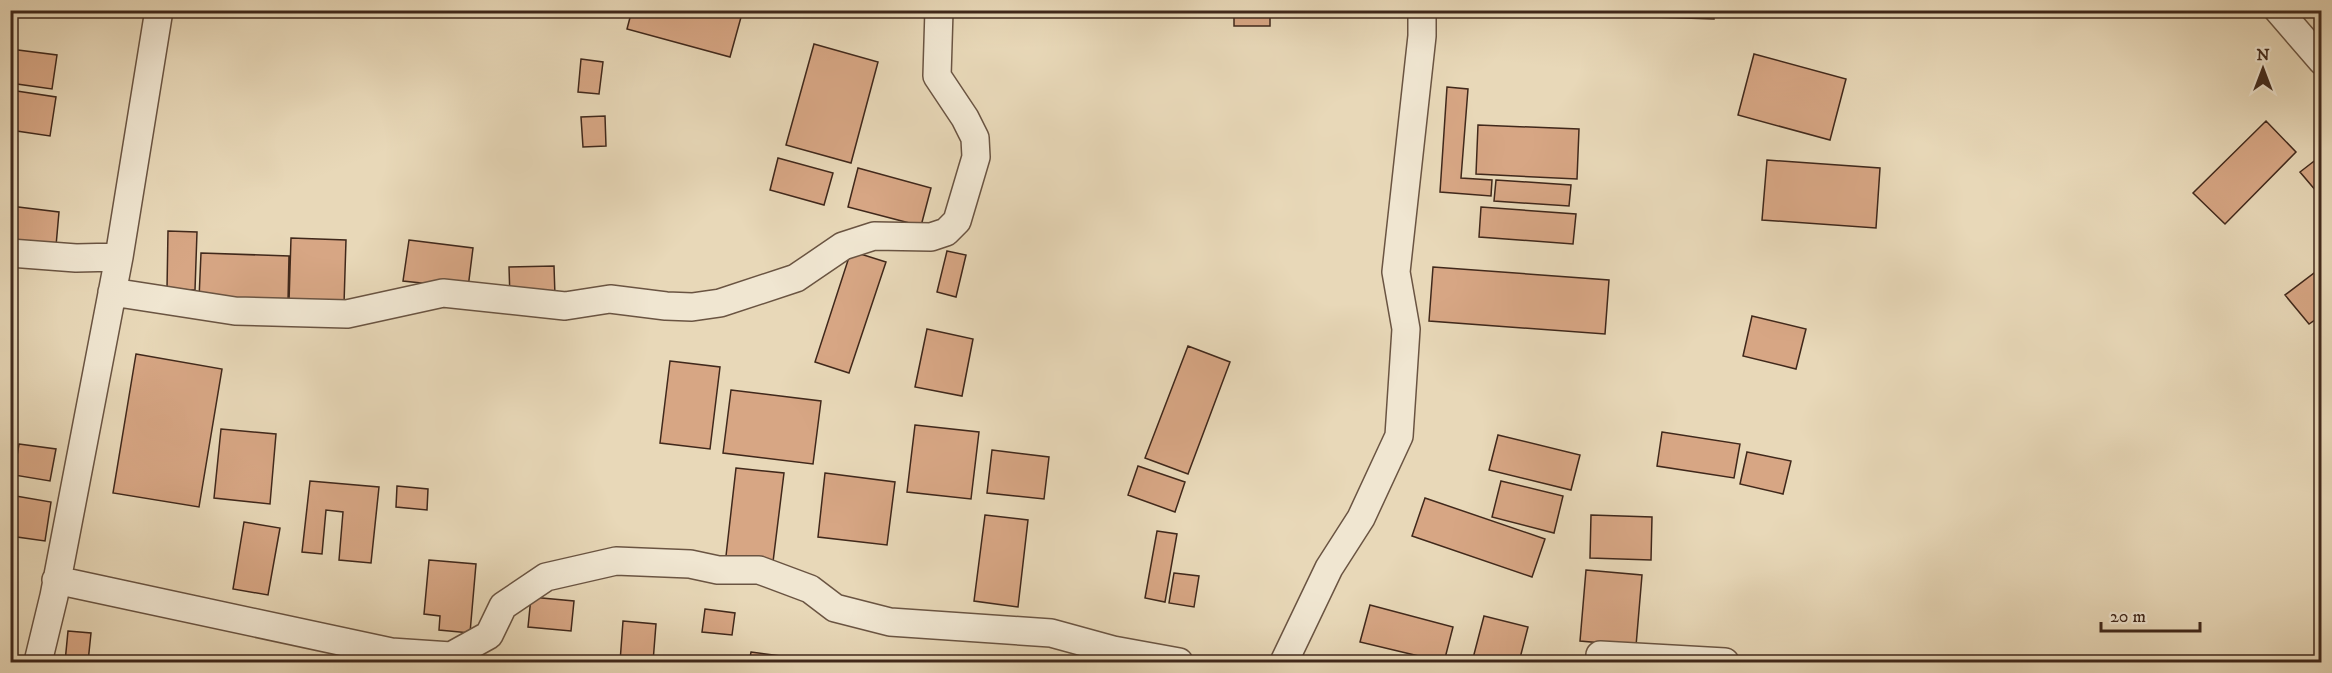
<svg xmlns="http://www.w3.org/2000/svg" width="2332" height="673" viewBox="0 0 2332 673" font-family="'IM FELL DW Pica',serif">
	<rect width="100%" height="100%" fill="#e8d8b8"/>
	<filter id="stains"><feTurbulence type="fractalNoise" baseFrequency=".00333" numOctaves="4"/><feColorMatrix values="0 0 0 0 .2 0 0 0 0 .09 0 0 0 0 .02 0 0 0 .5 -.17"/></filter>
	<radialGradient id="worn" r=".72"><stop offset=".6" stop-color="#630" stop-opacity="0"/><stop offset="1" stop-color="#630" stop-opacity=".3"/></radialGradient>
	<path fill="#d7a684" stroke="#40281b" stroke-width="1.5" d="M632,10H743L730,57L627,29Z
		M1234,10H1270V26H1234Z
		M1655,10H1714V19L1654,17Z
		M814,44L878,62L851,163L786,145Z
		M10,49L57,55L52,89L10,83Z
		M1754,54L1846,79L1830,140L1738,115Z
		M581,59L603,62L599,94L578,92Z
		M1447,87L1468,89L1461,178L1492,180L1491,196L1440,192Z
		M10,90L56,97L50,136L10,130Z
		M605,116L606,146L583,147L581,117Z
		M2266,121L2296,152L2225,224L2193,193Z
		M1478,125L1579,129L1577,179L1476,174Z
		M2322,155V198L2300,172Z
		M778,158L833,173L824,205L770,190Z
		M1767,160L1880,168L1876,228L1762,220Z
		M858,168L931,188L921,226L848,207Z
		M1496,180L1571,185L1569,206L1494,201Z
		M10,206L59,212L56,246L10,240Z
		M1481,207L1576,214L1573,244L1479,237Z
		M168,231L197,232L195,290L167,289Z
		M291,238L346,240L344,304L289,302Z
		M409,240L473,248L468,288L403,281Z
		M851,251L886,262L849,373L815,362Z
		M947,251L966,255L956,297L937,292Z
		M201,253L289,256L288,301L199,299Z
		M554,266L555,296L510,298L509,267Z
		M1433,267L1609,280L1605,334L1429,321Z
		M2322,267V315L2309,324L2285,295Z
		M1752,316L1806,329L1796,369L1743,356Z
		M927,329L973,339L962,396L915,387Z
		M1188,346L1230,362L1188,474L1145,458Z
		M136,354L222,369L199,507L113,493Z
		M2322,356V374L2317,357Z
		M670,361L720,367L710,449L660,443Z
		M731,390L821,401L813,464L723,453Z
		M915,425L979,432L971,499L907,492Z
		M221,429L276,434L270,504L214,498Z
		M1662,432L1740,444L1734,478L1657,466Z
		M1498,435L1580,455L1571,490L1489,470Z
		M19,444L56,449L50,481L14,475Z
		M992,450L1049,457L1044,499L987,493Z
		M1747,452L1791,461L1783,494L1740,484Z
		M1138,466L1185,482L1175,512L1128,495Z
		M736,468L784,473L773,562L726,556Z
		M825,473L895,482L887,545L818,537Z
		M310,481L379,487L371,563L339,560L343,512L326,510L322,554L302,552Z
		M1501,481L1563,496L1554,533L1492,517Z
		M397,486L428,489L427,510L396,507Z
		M10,495L51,502L45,541L10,536Z
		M1425,498L1545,539L1532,577L1412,536Z
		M985,515L1028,520L1018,607L974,601Z
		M1591,515L1652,517L1651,560L1590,558Z
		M244,522L280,528L268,595L233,589Z
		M1157,531L1177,534L1165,602L1145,598Z
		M429,560L476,564L470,633L439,630L440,616L424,614Z
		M1586,570L1642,575L1636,646L1580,641Z
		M1174,573L1199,576L1194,607L1169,603Z
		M531,597L574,601L571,631L528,627Z
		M10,599L15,600L10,623Z
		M1370,605L1453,627L1444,662L1360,642Z
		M705,609L735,613L732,635L702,632Z
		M1484,616L1528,627L1519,662H1472Z
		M623,621L656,624L653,662H620Z
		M68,631L91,633L88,662H65Z
		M751,652L795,658L794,662H749Z
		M565,658L592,660V662H564Z"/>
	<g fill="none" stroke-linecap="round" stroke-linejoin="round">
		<defs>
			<path id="street" d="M2278,10L2322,61
				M10,253L76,258L119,257
				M112,292L235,311L347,314L443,293L565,306L610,299L666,306L692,307L720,303L796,278L843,246L874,236L931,237L946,232L957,221L976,157L975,138L965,118L937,76L939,10
				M56,580L391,652L451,656L489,635L503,606L546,577L616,561L690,564L718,570H759L810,589L835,608L890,622L1051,633L1113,650L1179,662
				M1600,655L1725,662
				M38,662L54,596L119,257L159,10
				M1284,662L1329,568L1361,518L1399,436L1406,329L1396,272L1422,36V10"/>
		</defs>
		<use href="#street" stroke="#6a5442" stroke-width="30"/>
		<use href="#street" stroke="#f0e6d1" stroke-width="27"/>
	</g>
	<rect width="2332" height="673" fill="none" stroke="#e8d8b8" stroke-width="36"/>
	<rect x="12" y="12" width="2308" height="649" fill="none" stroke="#40281b" stroke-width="3"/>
	<rect x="18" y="18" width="2296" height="637" fill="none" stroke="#40281b" stroke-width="1.5"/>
	<g transform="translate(2263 69)" stroke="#f0e6d1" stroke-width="4.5" paint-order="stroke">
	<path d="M0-4.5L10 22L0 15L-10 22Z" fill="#40281b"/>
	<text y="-9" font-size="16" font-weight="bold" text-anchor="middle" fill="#40281b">N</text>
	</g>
	<path d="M2101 622v9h99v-9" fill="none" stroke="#40281b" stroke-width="3"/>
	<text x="2110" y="622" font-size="18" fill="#40281b" stroke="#f0e6d1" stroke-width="4.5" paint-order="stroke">20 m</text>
	<rect width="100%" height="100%" filter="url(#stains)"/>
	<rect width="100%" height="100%" fill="url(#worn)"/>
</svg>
